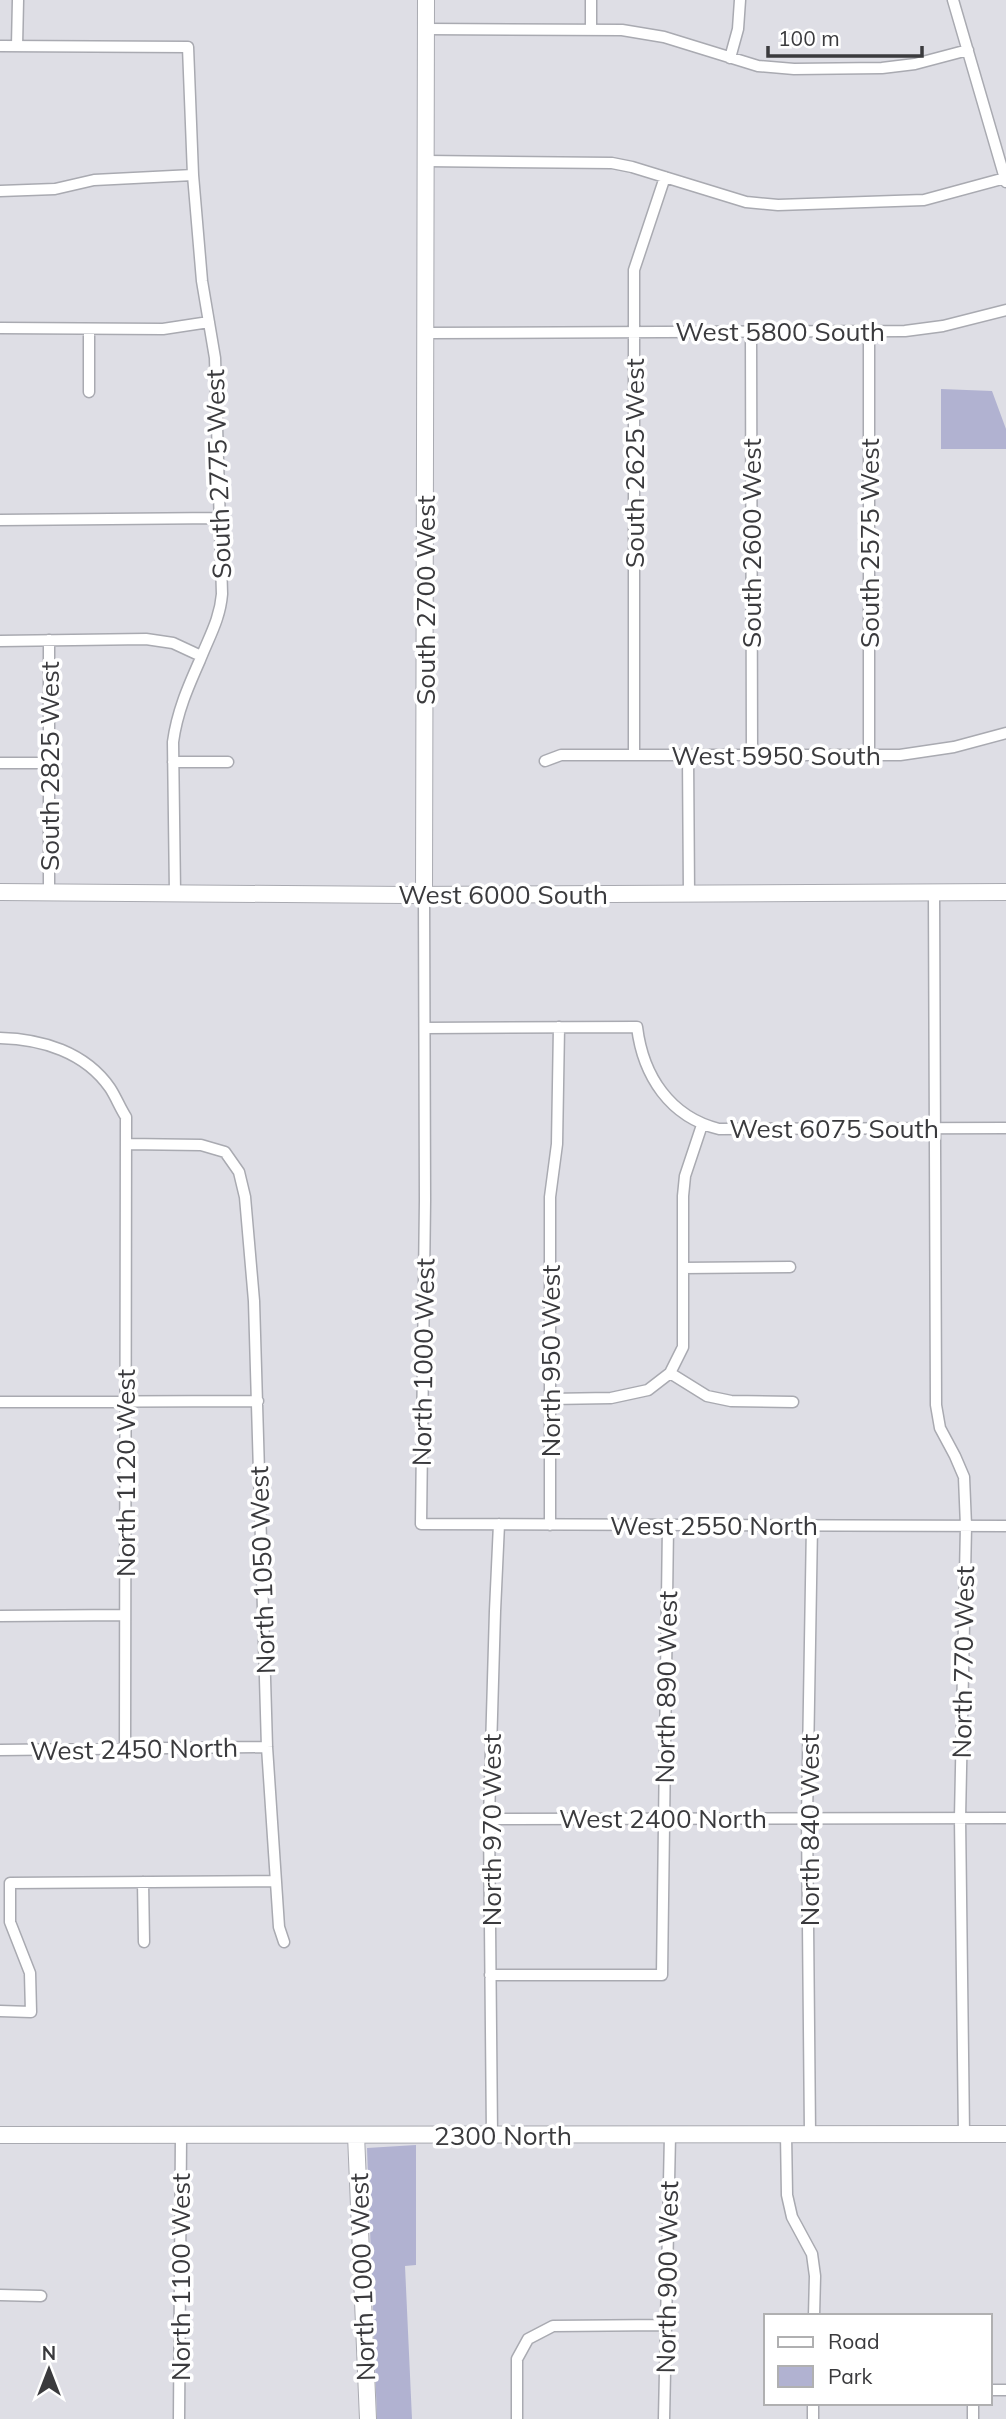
<svg xmlns="http://www.w3.org/2000/svg" width="1006" height="2419" viewBox="0 0 1006 2419" font-family="Mulish,sans-serif">
	<rect width="100%" height="100%" fill="#dedee5"/>
	<path fill="#b1b2d1" d="M941,389L992,391L1006,429V449H941Z
		M416,2145V2265L405,2266L412,2419H377L367,2148Z"/>
	<g fill="none" stroke-linecap="round" stroke-linejoin="round">
		<defs>
			<path id="street" d="M591,0V29
				M953,0L1006,182
				M426,29L622,30L664,37L758,66L794,69L882,68L915,64L968,50
				M0,46L188,47L193,175L202,281L215,358L222,594C220,619 209,637 200,660C188,687 177,712 173,742L175,893
				M17,46L18,0
				M730,58L738,29L740,0
				M426,161L612,163L632,167L746,202L778,205L924,200L1005,178
				M0,191L55,189L94,180L193,175
				M0,328L163,329L209,322
				M869,331V755
				M751,332L752,755
				M426,333L905,331L943,326L1006,310
				M89,392V329
				M0,520L220,518
				M0,641L146,639L173,643L201,656
				M634,755V270L665,177
				M688,755L689,894
				M545,761L561,755H900L954,747L1006,733
				M173,762H228
				M0,763H49
				M49,892V640
				M934,892L936,1405L940,1428L955,1456L964,1477L966,1526L960,1818L964,2134
				M424,895L425,1200L421,1524L1006,1526
				M425,1028L637,1027C643,1076 670,1117 719,1129L1006,1128
				M0,1038C42,1039 85,1052 110,1088C116,1097 120,1108 126,1117L125,1749
				M126,1144L201,1145L225,1152L239,1172L245,1197L254,1301L267,1747L279,1927L284,1942
				M683,1268L790,1267
				M670,1373L683,1347V1196L685,1176L702,1125
				M550,1399L611,1398L648,1390L670,1373L707,1396L731,1401L793,1402
				M0,1402L258,1401
				M550,1525V1197L557,1144L559,1027
				M0,1616L125,1615
				M0,1750L267,1747
				M489,1819L1006,1818
				M143,1882L144,1942
				M490,1975H662L668,1525
				M0,2011L31,2012L30,1973L10,1922V1883L276,1881
				M786,2134L787,2195L792,2217L812,2254L815,2276L814,2316
				M810,2134L807,1818L812,1525
				M492,2135L489,1819L495,1611L499,1524
				M0,2295L41,2296
				M990,2390H1006
				M179,2419L181,2135
				M517,2419V2359L528,2339L553,2326L665,2325
				M664,2419L670,2135
				M813,2419V2403
				M973,2419V2403"/>
			<path id="secondary" d="M0,892L407,895L1006,892
				M424,895L426,0
				M0,2135L1006,2134
				M356,2135L368,2419"/>
		</defs>
		<use href="#street" stroke="#a9aab1" stroke-width="13"/>
		<use href="#secondary" stroke="#a9aab1" stroke-width="18"/>
		<use href="#street" stroke="#fff" stroke-width="10"/>
		<use href="#secondary" stroke="#fff" stroke-width="16"/>
	</g>
	<g text-anchor="middle" dominant-baseline="central" stroke-width="7" stroke-linejoin="round" paint-order="stroke">
		<g font-size="26" fill="#3a3a3d" stroke="#fff">
			<text x="780" y="331">West 5800 South</text>
			<text transform="translate(634 463) rotate(-90)">South 2625 West</text>
			<text transform="translate(218 474) rotate(-92)">South 2775 West</text>
			<text transform="translate(751 543) rotate(-90)">South 2600 West</text>
			<text transform="translate(869 543) rotate(-90)">South 2575 West</text>
			<text transform="translate(425 600) rotate(-90)">South 2700 West</text>
			<text x="776" y="755">West 5950 South</text>
			<text transform="translate(49 766) rotate(-90)">South 2825 West</text>
			<text x="503" y="894">West 6000 South</text>
			<text x="834" y="1128">West 6075 South</text>
			<text transform="translate(550 1361) rotate(-90)">North 950 West</text>
			<text transform="translate(423 1362) rotate(-89)">North 1000 West</text>
			<text transform="translate(125 1473) rotate(-90)">North 1120 West</text>
			<text x="714" y="1525">West 2550 North</text>
			<text transform="translate(262 1570) rotate(-92)">North 1050 West</text>
			<text transform="translate(963 1662) rotate(-89)">North 770 West</text>
			<text transform="translate(666 1687) rotate(-89)">North 890 West</text>
			<text transform="translate(134 1749) rotate(-1)">West 2450 North</text>
			<text x="663" y="1818">West 2400 North</text>
			<text transform="translate(491 1830) rotate(-90)">North 970 West</text>
			<text transform="translate(809 1830) rotate(-90)">North 840 West</text>
			<text x="503" y="2135">2300 North</text>
			<text transform="translate(180 2277) rotate(-90)">North 1100 West</text>
			<text transform="translate(362 2277) rotate(-92)">North 1000 West</text>
			<text transform="translate(667 2277) rotate(-89)">North 900 West</text>
		</g>
	</g>
	<rect x="764" y="2314" width="228" height="91" fill="#ffffff" stroke="#b0b0b1" stroke-width="2"/>
	<rect x="778" y="2337" width="35" height="10" fill="#ffffff" stroke="#b0b0b1" stroke-width="2"/>
	<text x="828" y="2349" font-size="21" fill="#3a3a3d">Road</text>
	<rect x="778" y="2366" width="35" height="21" fill="#b1b2d1" stroke="#b0b0b1" stroke-width="2"/>
	<text x="828" y="2384" font-size="21" fill="#3a3a3d">Park</text>
	<g transform="translate(49 2370)" stroke="#ffffff" stroke-width="5" paint-order="stroke">
	<path d="M0-5L12 26L0 18L-12 26Z" fill="#3a3a3d"/>
	<text y="-10" font-size="19" font-weight="bold" text-anchor="middle" fill="#3a3a3d">N</text>
	</g>
	<path d="M768 46v10h154v-10" fill="none" stroke="#3a3a3d" stroke-width="3.5"/>
	<text x="778" y="46" font-size="21" fill="#3a3a3d" stroke="#ffffff" stroke-width="5" paint-order="stroke">100 m</text>
</svg>
